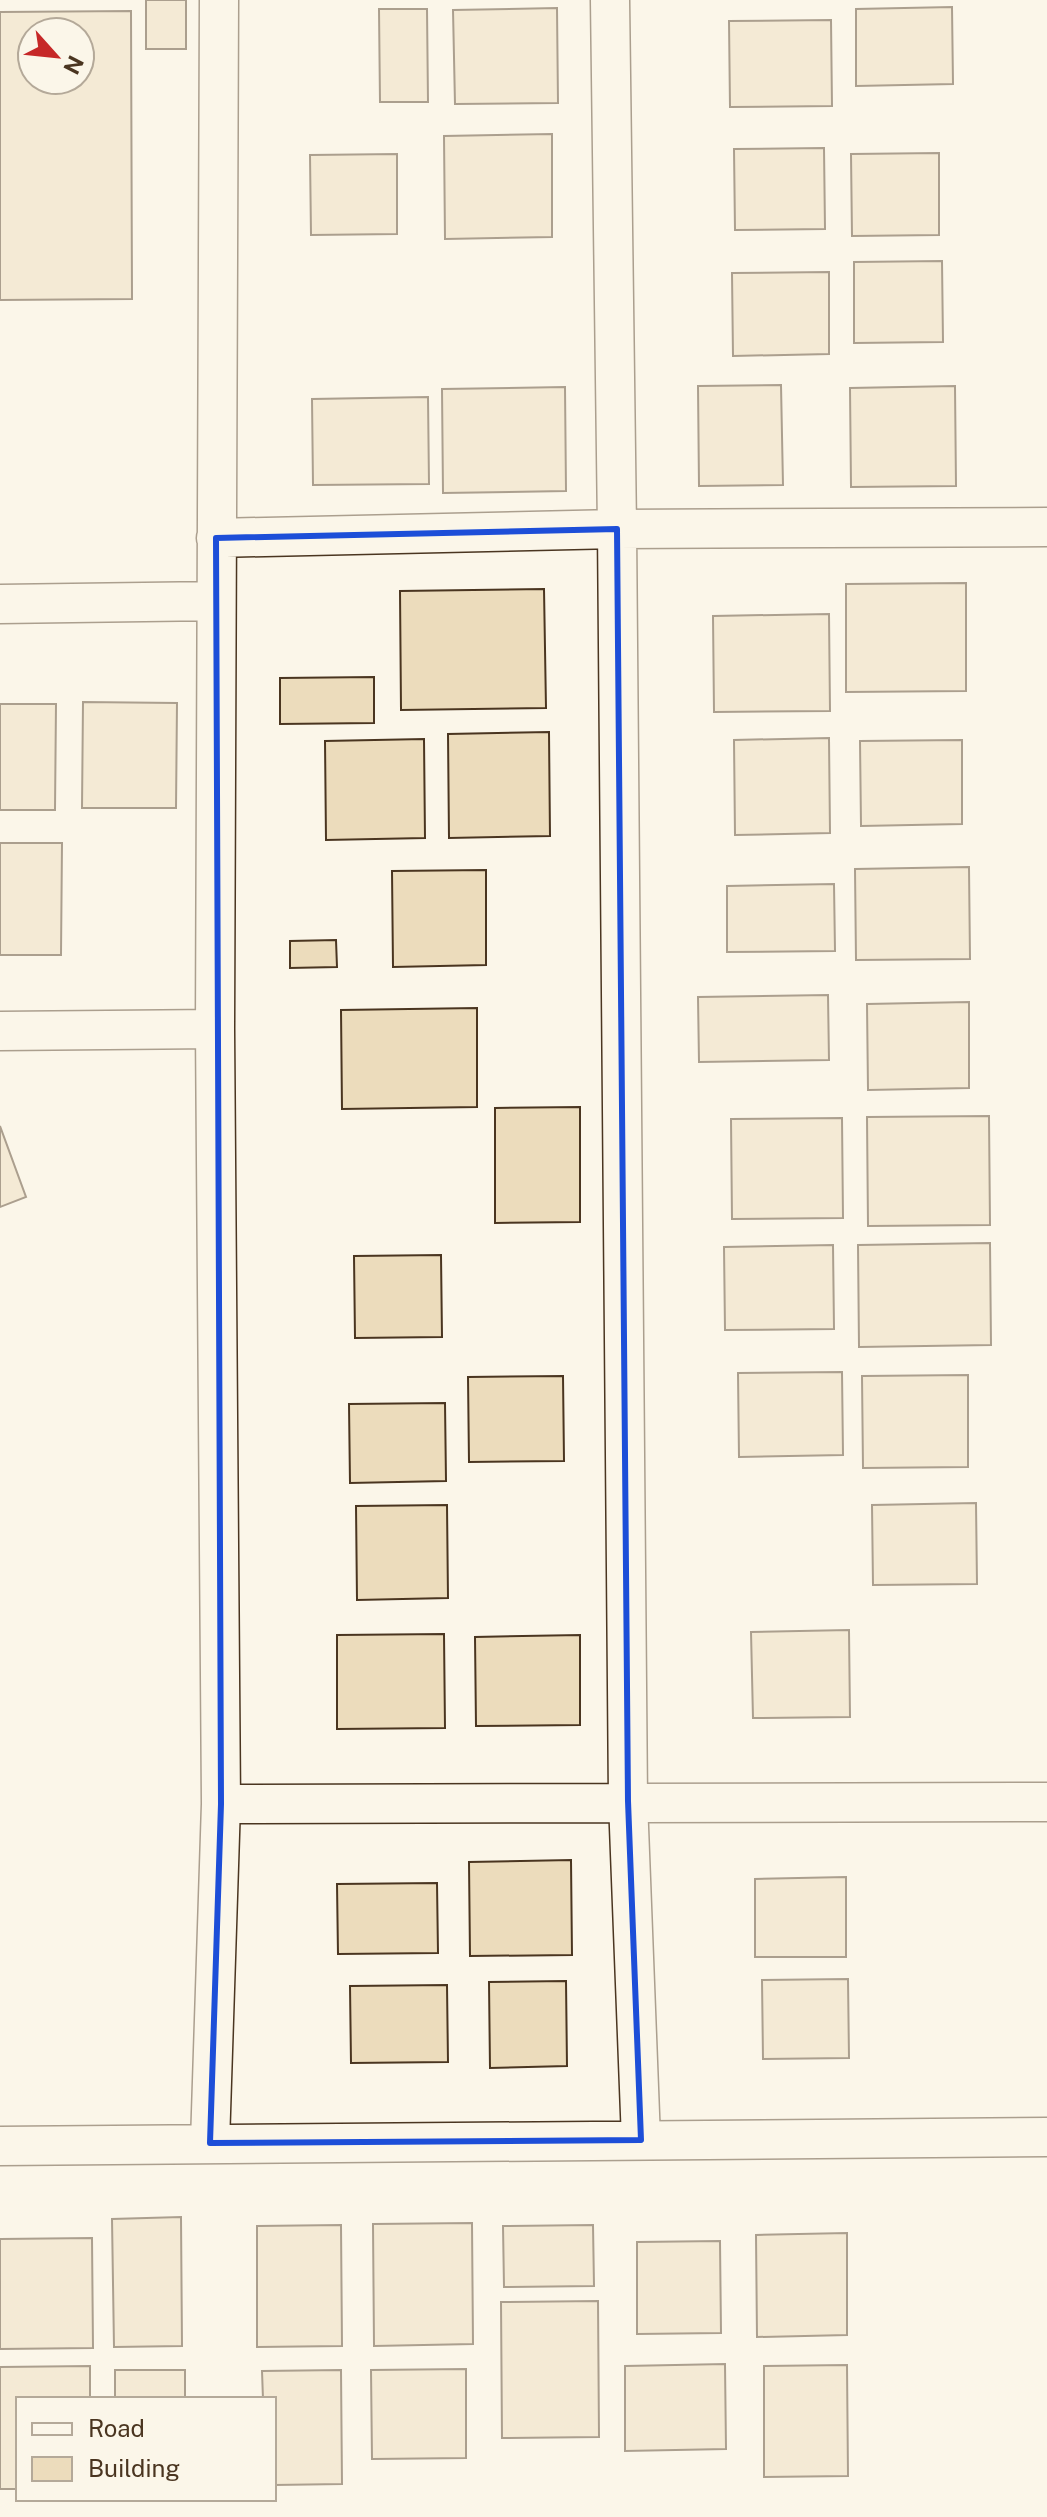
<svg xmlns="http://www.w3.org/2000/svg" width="1047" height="2517" viewBox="0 0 1047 2517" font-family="'Public Sans',sans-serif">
	<rect width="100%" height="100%" fill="#fbf6e9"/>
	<path fill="#ecdcbc" stroke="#4a3520" stroke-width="2" fill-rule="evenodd" d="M146,0H186V49H146Z
		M952,7L953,84L856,86V9Z
		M557,8L558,103L455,104L453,10Z
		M379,9H427L428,102H380Z
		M131,11L132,299L0,300V12ZM32,32H80V80H32Z
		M831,20L832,106L730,107L729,21Z
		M552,134V237L445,239L444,136Z
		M824,148L825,229L735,230L734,149Z
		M939,153V235L852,236L851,154Z
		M397,154V234L311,235L310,155Z
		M942,261L943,342L854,343V262Z
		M829,272V354L733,356L732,273Z
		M781,385L783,485L699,486L698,386Z
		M955,386L956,486L851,487L850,388Z
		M565,387L566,491L443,493L442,389Z
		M428,397L429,484L313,485L312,399Z
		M966,583V691L846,692V584Z
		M544,589L546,708L401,710L400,591Z
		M829,614L830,711L714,712L713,616Z
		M374,677V723L280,724V678Z
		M83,702L177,703L176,808H82Z
		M0,704H56L55,810H0Z
		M549,732L550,836L449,838L448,734Z
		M829,738L830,833L735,835L734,740Z
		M424,739L425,838L326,840L325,741Z
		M962,740V824L861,826L860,741Z
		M0,843H62L61,955H0Z
		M969,867L970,959L856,960L855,869Z
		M486,870V965L393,967L392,871Z
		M834,884L835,951L727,952V886Z
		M336,940L337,967L290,968V941Z
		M828,995L829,1060L699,1062L698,997Z
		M969,1002V1088L868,1090L867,1004Z
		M477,1008V1107L342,1109L341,1010Z
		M580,1107V1222L495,1223V1108Z
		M989,1116L990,1225L868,1226L867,1117Z
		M842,1118L843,1218L732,1219L731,1119Z
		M0,1126L26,1197L0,1207Z
		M990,1243L991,1345L859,1347L858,1245Z
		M833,1245L834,1329L725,1330L724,1247Z
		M441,1255L442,1337L355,1338L354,1256Z
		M842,1372L843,1455L739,1457L738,1373Z
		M968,1375V1467L863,1468L862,1376Z
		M563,1376L564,1461L469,1462L468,1377Z
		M445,1403L446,1481L350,1483L349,1404Z
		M976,1503L977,1584L873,1585L872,1505Z
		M447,1505L448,1598L357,1600L356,1506Z
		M849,1630L850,1717L753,1718L751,1632Z
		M444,1634L445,1728L337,1729V1635Z
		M580,1635V1725L476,1726L475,1637Z
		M571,1860L572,1955L470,1956L469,1862Z
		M846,1877V1957H755V1879Z
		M437,1883L438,1953L338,1954L337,1884Z
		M848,1979L849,2058L763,2059L762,1980Z
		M566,1981L567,2066L490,2068L489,1982Z
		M447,1985L448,2062L351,2063L350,1986Z
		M181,2217L182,2346L114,2347L112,2219Z
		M472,2223L473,2344L374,2346L373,2224Z
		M341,2225L342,2346L257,2347V2226Z
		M593,2225L594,2286L504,2287L503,2226Z
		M847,2233V2335L757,2337L756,2235Z
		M92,2238L93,2348L0,2349V2239Z
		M720,2241L721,2333L637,2334V2242Z
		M598,2301L599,2437L502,2438L501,2302Z
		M725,2364L726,2449L625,2451V2366Z
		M847,2365L848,2476L764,2477V2366Z
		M90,2366V2399H18V2489H0V2367Z
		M466,2369V2458L372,2459L371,2370Z
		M115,2370H185V2399H115Z
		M341,2370L342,2484L274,2485V2399H263L262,2371Z"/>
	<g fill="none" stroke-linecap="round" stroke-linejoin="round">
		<defs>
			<path id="minor" d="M610,0L617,529L628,1801L641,2140
				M216,538L617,529L1047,527
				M0,604L216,601
				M0,1031L215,1029
				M221,1804L1047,1802
				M210,2143L221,1804L215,1029L219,0
				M0,2146L1047,2137"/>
		</defs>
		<use href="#minor" stroke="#4a3520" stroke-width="41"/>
		<use href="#minor" stroke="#fbf6e9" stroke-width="38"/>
	</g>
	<path d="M0 0H1047V2517H0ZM617,529L628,1801L641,2140L210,2143L221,1804L216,538Z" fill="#fbf6e9" fill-opacity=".55" fill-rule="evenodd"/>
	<path fill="none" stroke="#1d4ed8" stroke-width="6" stroke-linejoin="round" d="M617,529L628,1801L641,2140L210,2143L221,1804L216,538Z"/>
	<rect x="16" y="2397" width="260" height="104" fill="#fbf6e9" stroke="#b4a999" stroke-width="2"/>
	<rect x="32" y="2423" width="40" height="12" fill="#fbf6e9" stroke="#b4a999" stroke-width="2"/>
	<text x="88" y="2437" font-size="24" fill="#4a3520">Road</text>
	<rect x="32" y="2457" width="40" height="24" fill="#ecdcbc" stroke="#b4a999" stroke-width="2"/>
	<text x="88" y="2477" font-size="24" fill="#4a3520">Building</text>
	<g transform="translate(56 56) rotate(117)"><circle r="38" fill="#fbf6e9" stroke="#b4a999" stroke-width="2"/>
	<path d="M0-6L14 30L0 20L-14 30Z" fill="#c62828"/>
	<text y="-12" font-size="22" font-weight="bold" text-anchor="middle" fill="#4a3520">N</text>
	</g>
</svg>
